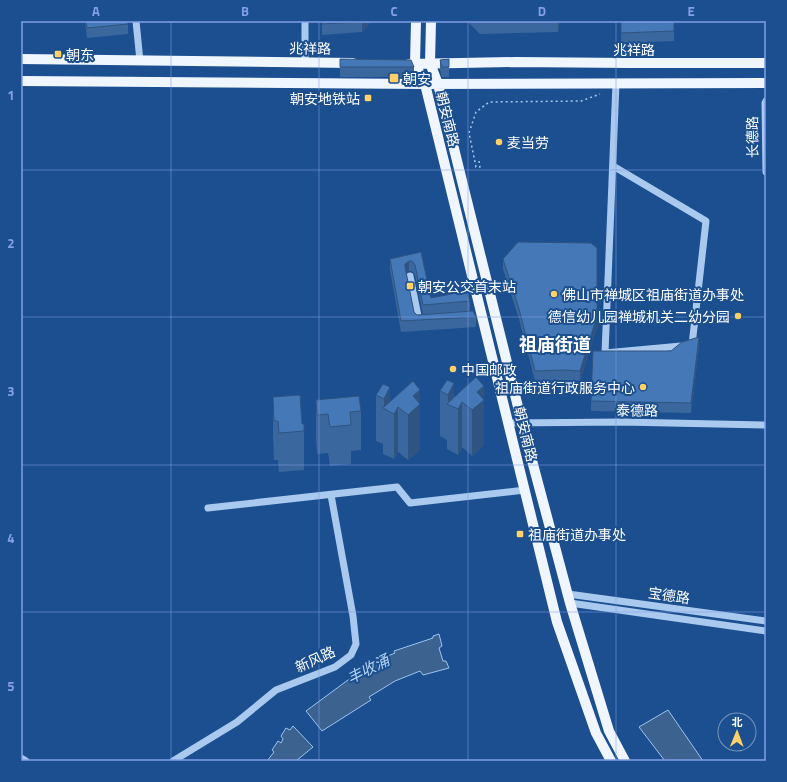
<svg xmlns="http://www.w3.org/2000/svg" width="787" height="782" viewBox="0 0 787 782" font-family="'Titillium Web','Noto Sans SC',sans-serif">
	<rect width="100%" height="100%" fill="#1b4f8f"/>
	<path fill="#3c6290" stroke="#9cc4f0" d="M439,634L442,646L439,648L443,661H446L449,668L423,675L420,671L395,681L369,697L371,700L322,731L306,711L371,663L395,653L394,651L433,638V636Z
		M668,710L703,761H665L639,727Z
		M293,726L313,747L296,761H267L274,752L272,750L278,741L281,743L283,739L281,736L286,728L290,730Z"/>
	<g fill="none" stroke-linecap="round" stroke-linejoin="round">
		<path stroke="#a9c9ee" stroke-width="1.5" stroke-dasharray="2 3" stroke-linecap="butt" d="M479,161L480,167H476L469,133L476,112L489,102L581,101L600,94"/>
		<path stroke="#a9c9ee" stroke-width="7" d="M136,21L140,61
			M305,21V62
			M766,101L765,103L766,172
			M613,166L706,221L692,345L605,353L616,83
			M410,276L419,321H422
			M509,423L622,422L766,425
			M208,508L397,487L410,503L525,490
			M568,594L766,621
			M570,603L766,631
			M21,758L26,761
			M173,761L237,722L276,690L335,667L351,655L356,644L353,616L331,495"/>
		<path stroke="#f0f6ff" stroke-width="10" d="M416,21L415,64L425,84L557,622L596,733L611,761
			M431,21L430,63L438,84L522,423L570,603L609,731L625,761
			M21,59L353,63
			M409,64L515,62L630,63H766
			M21,81L425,84L766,83"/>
	</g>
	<path fill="#3a679d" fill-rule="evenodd" d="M85,21H128V34L87,38Z
		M322,21H372L362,32L322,35Z
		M467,21H560L558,32L480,34Z
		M621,21H674V41L621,43Z
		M340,59L414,67V77H340Z
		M449,59V77H442L440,70V60Z
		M421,252L431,298L470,301V311L476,317V327L401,332L390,270V259ZM409,271H412L415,275L423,315H417L414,312L406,273Z
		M503,259L597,327L580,381L563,380L535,381L519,319L503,269Z
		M699,347L691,413L591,411V401Z
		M440,391L454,397L484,400V445L472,456L462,447L458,455L447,449V440L440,436Z
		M376,395L390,402L420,404V450L408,460L398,452L394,459L383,454V444L376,441Z
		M273,397L302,424L304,431V470L279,472L278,460H274L273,436Z
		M316,400L361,411V450L351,451V464L330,466L328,453L317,454L316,439Z"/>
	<path fill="#305480" d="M363,21H372L362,32V22Z
		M558,21H560L558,32Z
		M597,248V327L580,381V371Z
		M409,261V271L405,274V277V264Z
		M699,337V347L691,413V403Z
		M454,383V407L448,404V395Z
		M484,386V445L472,456V410L477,392Z
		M390,387V412L384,409V399Z
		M420,390V450L408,460V415L413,396Z
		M462,402V447L458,455V409Z
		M398,407V452L394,459V414Z"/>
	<path fill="#4478b7" stroke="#305480" d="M86,21H128V24L87,28Z
		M322,21H363L362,22L322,24Z
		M621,21H674V31L621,33Z
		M340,59L411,60L414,67H340Z
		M449,59V67H442L440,60Z
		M518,242L591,243L597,248V316L580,371L563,370L535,371L519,309L503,259Z
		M421,252L431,298L466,291L470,301L423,305L415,265L412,261H409L405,264V267L414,312L417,315L473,311L476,317L401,321L390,259Z
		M699,337L691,403L591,401L593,351H671L682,342Z
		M476,377L484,386L477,392L484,400L472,410L462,402L458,409L447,404Z
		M447,380L454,383L448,395L440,391Z
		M413,381L420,390L413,396L420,404L408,415L398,407L394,414L383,408Z
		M383,384L390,387L384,399L376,395Z
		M300,395L302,424H304V431L279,433L278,421H274L273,397Z
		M359,396L361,411L350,412L351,425L330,427L328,414L317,415L316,400Z"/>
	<path fill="none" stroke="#839eea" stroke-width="1" stroke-opacity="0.55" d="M171,21V761M319,21V761M468,21V761M616,21V761M21,170H766M21,317H766M21,465H766M21,612H766"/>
	<g fill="#ffd166" stroke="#1b4f8f" stroke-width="1.5">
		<rect x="54" y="50" width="8" height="8" rx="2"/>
		<rect x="389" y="73" width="10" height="10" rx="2"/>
		<rect x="364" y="94" width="8" height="8" rx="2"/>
		<circle cx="499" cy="142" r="4"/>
		<rect x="406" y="282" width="8" height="8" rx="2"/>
		<circle cx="554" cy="294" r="4"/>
		<circle cx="738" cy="316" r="4"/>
		<circle cx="453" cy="369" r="4"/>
		<circle cx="643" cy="387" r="4"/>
		<rect x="516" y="530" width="8" height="8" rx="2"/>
	</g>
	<g text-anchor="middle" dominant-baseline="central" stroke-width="4" stroke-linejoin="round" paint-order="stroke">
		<g font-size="14" fill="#fff" stroke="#1b4f8f">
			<text transform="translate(310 48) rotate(1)">兆祥路</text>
			<text x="634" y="49">兆祥路</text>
			<text transform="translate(448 119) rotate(76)">朝安南路</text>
			<text transform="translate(752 137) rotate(-91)">长德路</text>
			<text transform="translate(637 410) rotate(1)">泰德路</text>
			<text transform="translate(526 434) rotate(76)">朝安南路</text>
			<text transform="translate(669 595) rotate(8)">宝德路</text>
			<text transform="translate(315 659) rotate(-25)">新风路</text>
		</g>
		<g font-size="14" fill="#fff" stroke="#1b4f8f" text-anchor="start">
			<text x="66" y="54">朝东</text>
			<text x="403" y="78">朝安</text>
			<text x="360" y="98" text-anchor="end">朝安地铁站</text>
			<text x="507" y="142">麦当劳</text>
			<text x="418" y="286">朝安公交首末站</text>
			<text x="562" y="294">佛山市禅城区祖庙街道办事处</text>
			<text x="730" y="316" text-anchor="end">德信幼儿园禅城机关二幼分园</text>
			<text x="461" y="369">中国邮政</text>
			<text x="635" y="387" text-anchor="end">祖庙街道行政服务中心</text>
			<text x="528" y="534">祖庙街道办事处</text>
		</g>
		<g font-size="15" font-style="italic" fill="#b5d3f5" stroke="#1b4f8f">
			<text transform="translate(368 669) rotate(-27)">丰收涌</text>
		</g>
		<g font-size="18" font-weight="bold" fill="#fff" stroke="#1b4f8f">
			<text x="555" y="344">祖庙街道</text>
		</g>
	</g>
	<rect width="787" height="782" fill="none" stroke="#1b4f8f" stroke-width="44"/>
	<g transform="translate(737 732) rotate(1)"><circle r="19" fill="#1b4f8f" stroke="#7695bc"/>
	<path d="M0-3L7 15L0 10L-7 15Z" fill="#ffd166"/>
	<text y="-6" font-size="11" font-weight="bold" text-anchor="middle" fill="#ffffff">北</text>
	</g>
	<rect x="22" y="22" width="743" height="738" fill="none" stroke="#839eea" stroke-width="1.5"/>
	<g font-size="13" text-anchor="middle" font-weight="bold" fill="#839eea">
		<text x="96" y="16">A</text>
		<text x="245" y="16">B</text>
		<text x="394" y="16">C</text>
		<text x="542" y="16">D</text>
		<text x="691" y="16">E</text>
		<text x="11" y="100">1</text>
		<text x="11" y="248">2</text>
		<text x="11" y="396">3</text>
		<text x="11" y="543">4</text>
		<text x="11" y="691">5</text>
	</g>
</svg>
